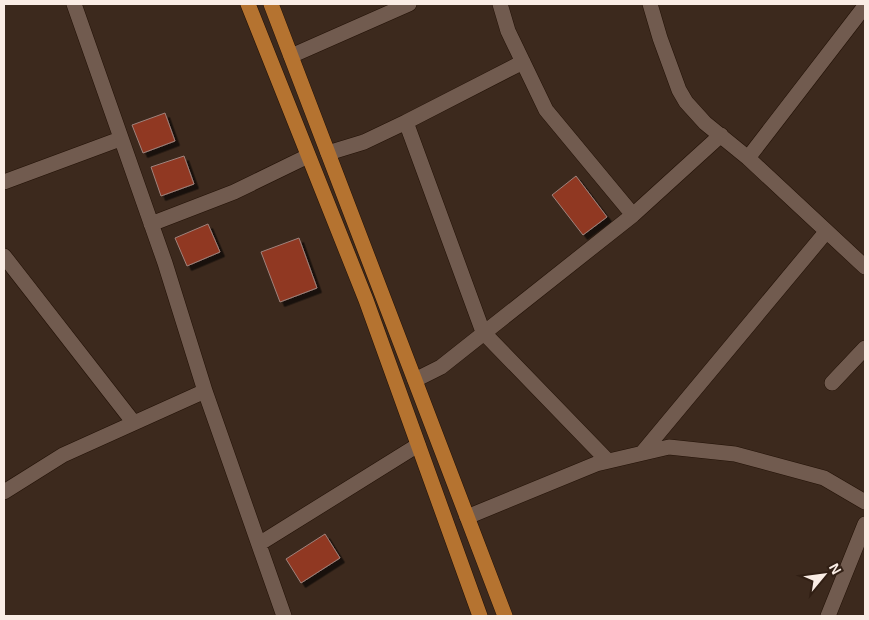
<svg xmlns="http://www.w3.org/2000/svg" width="869" height="620" viewBox="0 0 869 620" font-family="Helvetica,sans-serif">
	<defs>
		<filter id="shadow"><feDropShadow dx="4.5" dy="4.5" stdDeviation="0" flood-color="#0009"/></filter>
	</defs>
	<rect width="100%" height="100%" fill="#3c291d"/>
	<path fill="#903722" stroke="#9f837c" filter="url(#shadow)" d="M165,113L175,141L143,153L132,125Z
		M184,156L194,184L161,196L151,167Z
		M576,176L607,217L583,235L552,195Z
		M208,224L220,252L187,266L175,238Z
		M299,238L317,288L280,302L261,252Z
		M325,534L340,558L301,583L286,559Z"/>
	<g fill="none" stroke-linecap="round" stroke-linejoin="round">
		<defs>
			<path id="minor" d="M74,4L165,263L205,391L284,616
				M500,4L508,31L546,110L633,215
				M650,4L660,38L679,90L686,102L705,123L748,158L865,267
				M291,56L409,4
				M523,62L406,122L483,332L608,461
				M328,153L364,142L406,122
				M748,158L865,6
				M4,182L120,139
				M151,224L234,192L308,156
				M4,256L134,423L205,391
				M415,380L441,367L633,215L721,135
				M832,383L865,348
				M642,453L826,232
				M4,492L63,455L134,423
				M467,517L596,464L669,447L735,454L824,478L865,502
				M259,544L418,445
				M828,616L865,524"/>
			<path id="primary" d="M248,4L366,300L480,616
				M271,4L505,616"/>
		</defs>
		<use href="#minor" stroke="#221106" stroke-width="16"/>
		<use href="#primary" stroke="#221106" stroke-width="16"/>
		<use href="#minor" stroke="#715b4f" stroke-width="15"/>
		<use href="#primary" stroke="#b57330" stroke-width="15"/>
	</g>
	<rect width="869" height="620" fill="none" stroke="#faede5" stroke-width="10"/>
	<g transform="translate(824 575) rotate(61)" stroke="#311f14" stroke-width="4" paint-order="stroke">
	<path d="M0-4L9 19L0 12L-9 19Z" fill="#faede5"/>
	<text y="-8" font-size="14" font-weight="bold" text-anchor="middle" fill="#faede5">N</text>
	</g>
</svg>
